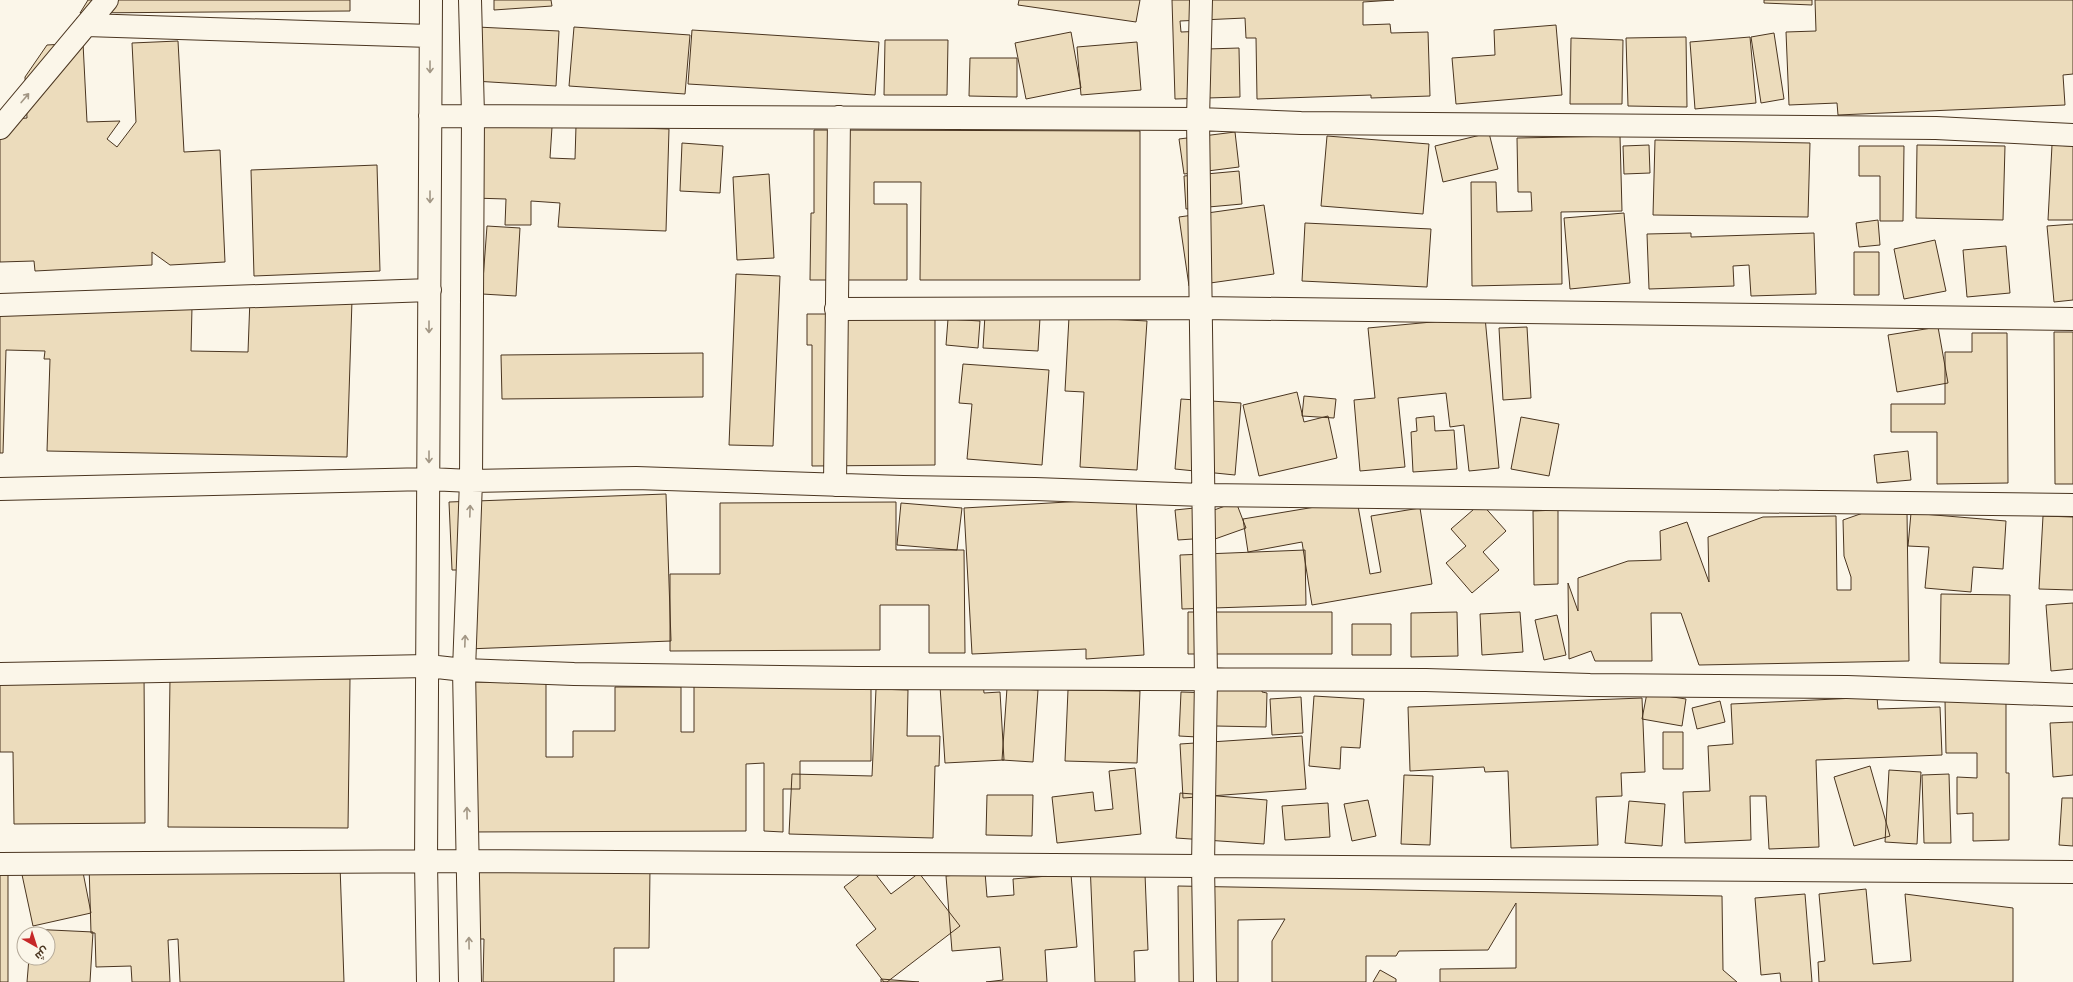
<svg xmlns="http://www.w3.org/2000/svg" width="2073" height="982" viewBox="0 0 2073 982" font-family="'Archivo Narrow',Cairo,sans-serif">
	<rect width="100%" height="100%" fill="#fbf6e9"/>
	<path fill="#ecdcbc" stroke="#4a3520" d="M88,0H350V11L80,13Z
		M494,0H551L552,6L494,10Z
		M1019,0H1140L1136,22L1018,5Z
		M1172,0H1394L1363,2V25L1390,24L1391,33L1428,32L1430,96L1371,98V95L1257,99L1256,38H1246L1245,18L1180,21L1181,32L1206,31L1207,49L1239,48L1240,97L1175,99Z
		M1764,0H1812V5L1764,3Z
		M1815,0H2073V74L2063,75L2065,105L1838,115L1837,103L1789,105L1786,32L1816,31Z
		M1556,25L1562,95L1456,104L1452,58L1495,55L1494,30Z
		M477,27L559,31L556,86L474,81Z
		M574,27L690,35L685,94L569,86Z
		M692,30L879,42L875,95L688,84Z
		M1071,32L1081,88L1026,99L1015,43Z
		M1774,33L1784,99L1761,103L1751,37Z
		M1686,37L1687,107L1628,106L1626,38Z
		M1750,37L1756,103L1695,109L1690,42Z
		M1571,38L1623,40L1622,104H1570Z
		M885,40H948L947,95H884Z
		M178,41L184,152L220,150L225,262L170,265L152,252V265L35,271L34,261L0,262V120L27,118L25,77L47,45L83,43L87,122L120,121L107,139L117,147L136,122L132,43Z
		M1137,42L1141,90L1081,95L1077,47Z
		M970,58H1017V97L969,96Z
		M476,124L552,127L550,158L575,159L576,126L669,129L666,231L558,227L560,203L531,201V225H505L506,199L473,198Z
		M814,130L1140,131V280H920L921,182H874V204H907V280H810L811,213H814Z
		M1235,132L1239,167L1184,174L1179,139Z
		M1489,133L1498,169L1443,182L1435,146Z
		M1327,136L1429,144L1423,214L1321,206Z
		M1620,136L1622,211L1561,212L1562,284L1472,286L1471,182H1496L1497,212L1532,211L1531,192H1518L1517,138Z
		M1655,140L1810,143L1808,217L1653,215Z
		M682,143L723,146L720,193L680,191Z
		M1649,145L1650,173L1624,174L1623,146Z
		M1917,145L2005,146L2003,220L1916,218Z
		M2052,145L2073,146V220H2048Z
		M1859,146H1904L1903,221H1880V176H1859Z
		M377,165L380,271L254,276L251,170Z
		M1239,171L1242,204L1186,209L1184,176Z
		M769,174L774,258L737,260L733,177Z
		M1264,205L1274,274L1189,286L1179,217Z
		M1624,213L1630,283L1570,289L1564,218Z
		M1878,220L1880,245L1859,247L1856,223Z
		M1305,223L1431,229L1427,287L1302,281Z
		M2073,224V300L2054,302L2047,226Z
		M487,226L520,228L516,296L482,294Z
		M1691,233V237L1814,233L1816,294L1751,296L1749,265L1733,266L1734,286L1649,289L1647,234Z
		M1935,240L1946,291L1904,299L1894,249Z
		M2006,246L2010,293L1967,297L1963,250Z
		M1854,252H1879V295H1854Z
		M736,274L780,276L773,446L729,445Z
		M250,298L352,300L347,457L47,451L50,359H44L45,351L6,350L3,453H0V302L192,307L191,351L248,352Z
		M807,314H935V465L812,466V345H807Z
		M985,315L1040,318L1038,351L983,348Z
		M1069,317L1147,321L1137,470L1080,467L1084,392L1065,391Z
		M1485,317L1499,468L1469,471L1464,425L1450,427L1446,393L1398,398L1405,467L1360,471L1354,400L1375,398L1368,328Z
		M948,319L980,321L978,348L946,345Z
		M1527,327L1531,398L1503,400L1499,328Z
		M1938,327L1948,383L1897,392L1888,335Z
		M2054,332H2073V484H2055Z
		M1972,333H2007L2008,483L1937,484V432H1891V404H1945V352H1972Z
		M703,353V397L502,399L501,355Z
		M963,364L1049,370L1042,465L967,459L972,404L959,403Z
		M1297,392L1304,422L1328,416L1337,458L1259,476L1243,405Z
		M1304,396L1336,399L1334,418L1302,416Z
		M1181,399L1241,403L1235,475L1175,469Z
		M1434,416L1435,431L1454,430L1457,469L1413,472L1411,432L1417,431L1416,418Z
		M1521,417L1559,424L1549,476L1511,469Z
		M1908,451L1911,480L1877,483L1874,455Z
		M666,494L671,641L467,649L464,570H452L449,502Z
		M1136,498L1144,655L1086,659V649L972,654L964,508Z
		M1357,500L1370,574L1381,572L1371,516L1420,508L1432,584L1312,605L1302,542L1248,552L1243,519Z
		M896,502V550H964L965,653H929V605H880V650L670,651V574H720V503Z
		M1236,502L1246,528L1215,539L1206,513Z
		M901,503L962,508L957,550L897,545Z
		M1481,503L1506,531L1483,552L1499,570L1472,593L1446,563L1466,546L1451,529Z
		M1204,507L1207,538L1178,540L1175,510Z
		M1558,510V584L1534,585L1533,511Z
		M1907,512L1909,661L1699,665L1681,613H1651L1652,661H1595L1591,651L1569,659L1568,583L1578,611V578L1628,561L1661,560L1660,531L1687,522L1709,582L1708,537L1763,517L1836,516L1837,590H1851V577L1844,556L1843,520L1863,513Z
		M1911,513L2006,521L2003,569L1973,567L1971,592L1925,588L1929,547L1908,546Z
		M2043,516L2073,517V590L2039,589Z
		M1305,550L1306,605L1182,609L1180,555Z
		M1941,594L2010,595L2009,664L1940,663Z
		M2073,603V669L2051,671L2046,605Z
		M1188,612H1332V654H1188Z
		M1457,612L1458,656L1411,657V613Z
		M1520,612L1523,652L1482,655L1480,614Z
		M1557,615L1566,655L1544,660L1535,620Z
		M1352,624H1391V655H1352Z
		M1213,668L1263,670L1262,692L1267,693L1266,727L1216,726V738L1179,736L1181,692L1212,693Z
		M144,672L145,823L14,824L13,752H0V674Z
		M170,678L350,679L348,828L168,827Z
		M466,682H546V757H573V731H615V687H681V732H694V686L871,687V761H800V789H783V832L764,831V763L746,764V831L467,832Z
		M983,683L984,693L1000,692L1004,760L945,763L940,686Z
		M1007,688L1038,690L1033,762L1002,760Z
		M876,689L908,690L907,736H940L939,766H935L933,838L789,834L792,774L872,776Z
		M1068,690L1140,691L1137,763L1065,761Z
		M1647,693L1686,699L1682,726L1642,719Z
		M1314,696L1364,699L1360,748L1341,747L1340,769L1309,766Z
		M1301,697L1303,733L1272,735L1270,699Z
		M1877,697L1878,709L1940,707L1942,755L1816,760L1819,847L1769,849L1766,796H1750L1751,840L1685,843L1683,792L1710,791L1708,746L1733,744L1731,704Z
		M1642,698L1645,772L1621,773L1622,796L1596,797L1598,845L1511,848L1508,771L1485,772L1484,767L1410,771L1408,707Z
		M1945,700H2006V773H2009V840L1973,841V813L1957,814V777L1977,778V753H1946Z
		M1720,701L1725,722L1697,729L1692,708Z
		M2073,722V775L2053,777L2050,723Z
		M1663,732H1683V769H1663Z
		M1302,736L1306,789L1183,798L1180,744Z
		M1870,766L1890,836L1854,846L1834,777Z
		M1135,768L1141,834L1057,843L1052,797L1093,792L1095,811L1113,809L1109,771Z
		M1889,770L1921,772L1917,844L1885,842Z
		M1949,774L1951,843H1924L1922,775Z
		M1404,775L1433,776L1430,845L1401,844Z
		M1180,793L1267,800L1264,844L1176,838Z
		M987,795H1033L1032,836L986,835Z
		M2062,798H2073V846L2059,845Z
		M1368,800L1376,836L1352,841L1344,804Z
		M1629,801L1665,804L1662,846L1625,843Z
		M1328,803L1330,837L1285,840L1282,806Z
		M0,856H8V982H0Z
		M80,857L91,913L33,926L21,870Z
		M1090,863L1145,874L1148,950L1134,951L1135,982H1095Z
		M89,864L340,865L344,982H180L178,939L168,940L170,982H132L131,966L96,967L95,933H91Z
		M870,867L891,894L919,873L960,926L887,982H884L856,945L876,929L844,887Z
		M468,869H650L649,948H614V982H483L484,939H468Z
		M985,872L987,897L1014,895L1013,879L1071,874L1077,947L1045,950L1047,982H986L1003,980L1000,947L952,951L946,876Z
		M1178,886L1722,896L1723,970L1737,982H1440V969L1516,968V903L1488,950L1399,951L1396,956H1366V982H1272V941L1285,919L1238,920V982H1179Z
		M1866,889L1873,964L1911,961L1905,894L2013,908V982H1819L1818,962L1825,961L1819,894Z
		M1805,894L1812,982H1781L1780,973L1761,975L1755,898Z
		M30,929L93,932L90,982H27L29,958H48V934H30Z
		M1380,970L1396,979V982H1373Z
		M881,979L919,982H881Z"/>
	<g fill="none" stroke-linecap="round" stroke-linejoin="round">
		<defs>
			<path id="minor" d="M1201,0L1198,119L1206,678L1203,866L1205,982
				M86,25L430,36
				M430,116L1198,119L1301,123L1936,128L2073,135
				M0,128L107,0
				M0,305L430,290
				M836,309L1201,308L2073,319
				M835,485L839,117
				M0,489L429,479L471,481L636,478L903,487L1035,489L1203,495L2073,505
				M0,674L428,666L464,670L574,674L857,678L1426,680L1590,685L1847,687L2073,695
				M0,864L468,861L2073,872
				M428,982L426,862L431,0
				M470,982L464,670L471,481L473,115L470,0"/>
		</defs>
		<use href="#minor" stroke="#4a3520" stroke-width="24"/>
		<use href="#minor" stroke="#fbf6e9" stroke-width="22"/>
	</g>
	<defs><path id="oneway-shaft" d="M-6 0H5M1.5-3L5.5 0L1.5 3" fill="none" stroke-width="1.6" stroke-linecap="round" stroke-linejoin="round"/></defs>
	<g stroke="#a29684">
		<use href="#oneway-shaft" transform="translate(430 67) rotate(90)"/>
		<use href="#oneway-shaft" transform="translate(25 98) rotate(-50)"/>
		<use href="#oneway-shaft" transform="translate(430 197) rotate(90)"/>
		<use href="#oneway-shaft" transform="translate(429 327) rotate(90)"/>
		<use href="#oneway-shaft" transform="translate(429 457) rotate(90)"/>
		<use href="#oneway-shaft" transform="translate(470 511) rotate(-88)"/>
		<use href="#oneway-shaft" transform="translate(465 641) rotate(-88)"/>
		<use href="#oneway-shaft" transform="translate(467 813) rotate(-91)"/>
		<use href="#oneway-shaft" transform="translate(469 943) rotate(-91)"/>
	</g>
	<g transform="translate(36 946) rotate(141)"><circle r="19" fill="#fbf6e9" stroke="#b4a999"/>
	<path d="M0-3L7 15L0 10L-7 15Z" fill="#c62828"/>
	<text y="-6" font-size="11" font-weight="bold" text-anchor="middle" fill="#4a3520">ش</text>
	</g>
</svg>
